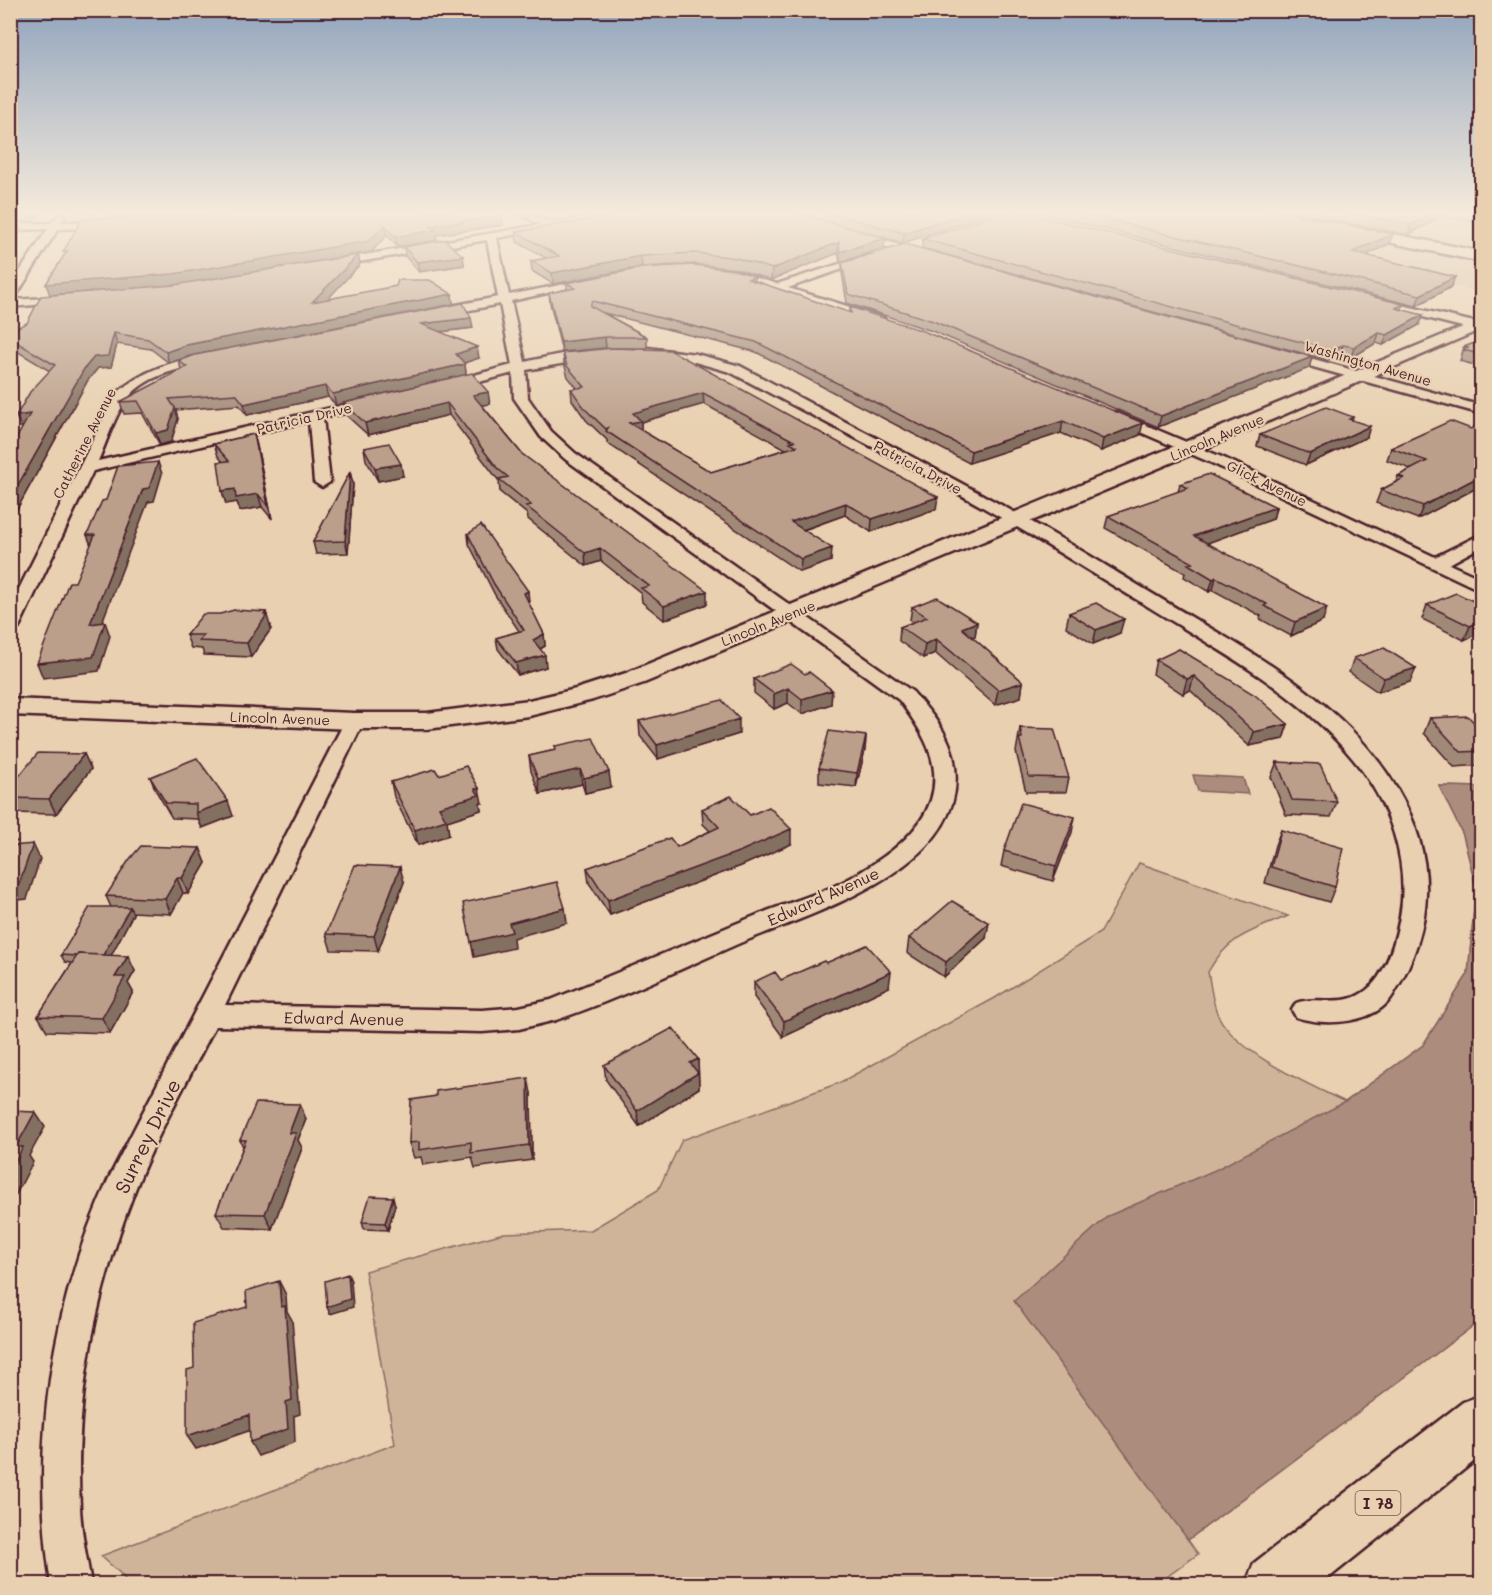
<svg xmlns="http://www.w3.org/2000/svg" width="1492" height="1595" viewBox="0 0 1492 1595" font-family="Mali,sans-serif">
	<rect width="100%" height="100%" fill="#e8d0b0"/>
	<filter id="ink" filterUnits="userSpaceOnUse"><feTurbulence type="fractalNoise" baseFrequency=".0167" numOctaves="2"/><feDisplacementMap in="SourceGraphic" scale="12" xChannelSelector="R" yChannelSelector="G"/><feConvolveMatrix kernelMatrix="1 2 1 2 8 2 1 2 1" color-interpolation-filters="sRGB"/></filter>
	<g filter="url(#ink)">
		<path fill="#dac1a5" d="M1287,211H1403L1481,226V251Z
			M1313,227L1481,264V293L1273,244Z"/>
		<path fill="#cfb49a" stroke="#8c6a62" stroke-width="1.5" d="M1439,786L1481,787V1320L1188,1540L1198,1554L1157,1584H128L122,1575L101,1556L395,1444L365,1271L504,1233L591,1230L658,1190L682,1140L839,1083L995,998L1101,932L1139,863L1288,916C1252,931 1228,936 1208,972C1211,986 1212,1004 1219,1017C1238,1054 1309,1084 1345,1102L1423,1045L1468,974L1476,887L1463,835Z"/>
		<path fill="#ac8c7d" stroke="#85605c" stroke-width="1.5" d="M1193,775L1243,778L1248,794L1198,791Z
			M1439,786L1481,787V1320L1188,1540L1014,1301L1108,1216L1215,1170L1345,1102L1423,1045L1468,974L1476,887L1463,835Z"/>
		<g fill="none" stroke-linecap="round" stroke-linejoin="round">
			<defs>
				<path id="minor" d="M516,211C530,211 542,223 555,222C584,220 614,208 643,211L497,238L509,295L596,278L602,281L511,301L525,362C540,359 591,345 601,354L595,358L526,370L528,398L551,431L575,453L913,692C928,710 946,729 952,752C983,864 816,911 740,943C680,969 619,999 556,1020L519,1029L482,1032L215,1026C189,1079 156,1135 135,1190C96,1291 74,1398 80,1507C81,1533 87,1558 91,1584H51C30,1446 51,1303 110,1176L347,717H361L364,721L225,1005L482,1010L519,1007L551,1000C621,971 692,942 762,913C793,901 831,891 859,873C887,856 920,833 931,800C943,762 921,729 899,700L565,459L541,437L514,398L513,373L449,390L444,389V383L512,365L500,304L435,317L429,313L435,309L498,297L487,240L329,267L324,264L329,261L540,225Z
					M60,214L65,217L61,222L108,221L113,224L108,227L58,229L16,296L10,299V286L48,229L10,230V224L51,223Z
					M856,233L929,253L930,255L925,258L852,238V234Z
					M868,255L877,257L788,288L883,317L885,320L879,324L722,272L727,269L777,284Z
					M68,297L74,300L72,302L10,307V300Z
					M1372,298L1478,323L1480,326L1474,330L1368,303L1366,301Z
					M648,348L696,354L740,366C833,416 928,464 1021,516C1065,540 1108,567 1151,593C1240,647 1342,696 1397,789C1438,858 1435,928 1393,995C1376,1024 1326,1027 1296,1017L1292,1010L1296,1003C1316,996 1340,1006 1359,995C1385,982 1395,943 1400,917C1410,860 1389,802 1353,759C1297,691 1218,650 1144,604C1100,578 1056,550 1012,524C920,470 824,422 730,372L695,362L644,355L642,352Z
					M1281,350L1482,406V414L1277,357L1275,354Z
					M208,354L213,355V361C184,368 148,373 128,398C115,414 107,441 98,461L375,398L382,402L380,405L323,418L330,482L322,487L314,482L309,421L93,471L19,627L10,632V607L116,394C142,370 174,361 208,354Z
					M1115,412L1224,458L1435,557L1482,534V546L1449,564L1482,579V591L1214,464L1110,419V413Z"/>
				<path id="tertiary" d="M1482,319V329L1197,452L644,683L593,700L529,716L427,729H354L10,715V699L354,713H427L529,700L576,689L626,673Z"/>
				<path id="primary" d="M1255,211H1280L1482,252V262L1262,215Z"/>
				<path id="motorway" d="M1482,1395V1455L1321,1584H1246L1254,1563L1463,1402Z"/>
			</defs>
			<use href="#minor" stroke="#4a1f2b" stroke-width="5"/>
			<use href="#tertiary" stroke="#4a1f2b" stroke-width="5"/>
			<use href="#primary" stroke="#4a1f2b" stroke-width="5"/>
			<use href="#motorway" stroke="#4a1f2b" stroke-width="5"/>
			<use href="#minor" fill="#e8d0b0" fill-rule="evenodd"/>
			<use href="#tertiary" fill="#e8d0b0" fill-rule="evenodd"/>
			<use href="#primary" fill="#e8d0b0" fill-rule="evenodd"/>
			<use href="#motorway" fill="#e8d0b0" fill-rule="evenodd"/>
		</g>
		<path fill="#a18978" stroke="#4a1f2b" stroke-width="1.5" fill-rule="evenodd" d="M10,211H42L32,221L16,222L21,232L10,243Z
			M75,211H499L502,216L503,225L436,235L437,240L397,247L387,235L371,252L50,295L254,214L271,212L95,219L94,214Z
			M570,211H999L998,212L903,243L865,232L884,248L840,262L838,253L771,280L737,269L694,264L642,267L553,284L532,271L531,261L546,258L517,242L516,232L603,217V212L585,215Z
			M1031,211H1278L1389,244L1366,255L1451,287L1416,306Z
			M1289,211H1482V224L1442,216L1408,235Z
			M923,239L1403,304L1402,309L1419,325L1383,345L1376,343L1351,358L1340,355L1327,360L922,248Z
			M404,247L463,256L464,265L419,272L405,256Z
			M358,255L360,264L326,300L452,294L453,304L190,356L169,363L151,349L117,344L111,367L98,368L88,380L11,520L12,522L10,525L23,427H21L50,371L15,350L11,339L174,285Z
			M842,263L1312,357L1309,368L1158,427L932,331L847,303L842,273Z
			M755,281L850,313V307L1140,435L1101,451L1061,433L969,463L756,352L604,313L647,337V348H615L936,509L871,532L845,515L804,530L831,561L800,572L607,443V440L586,420L572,400L571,389L577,388L568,377L564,363L563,353L612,348L562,352L550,303L549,293L567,289V283ZM704,404L786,449L711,472L641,430V422Z
			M473,328L440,332L479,358L463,363L465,364L466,375L490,404L482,405L522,454L707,604L664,620L642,602L641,593L601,561L586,566L528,519L527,514L500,492L499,481L449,415L368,435L346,415L344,403L351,401L336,405L328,397L247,415L239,405L176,410L178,419L171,442L160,445L142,413L124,414L120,402L181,370L179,361Z
			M1482,340V367L1460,361L1464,347Z
			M1353,417L1352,421L1367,437L1306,465L1257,446L1260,435Z
			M1482,421V485L1418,519L1376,503L1381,490L1396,482L1398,476L1411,469L1387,460L1391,448L1471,429Z
			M254,434L257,446L272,519L262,507L240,511L237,502L226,504L222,491L223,462L218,456L214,444Z
			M364,448L403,476L378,481L366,460Z
			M350,472L353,484L348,553L316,554L313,542Z
			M1180,484L1276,507L1273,519L1207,543L1323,621L1291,636L1260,619L1261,616L1213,590L1209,592L1184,577L1185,573L1105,528L1108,516L1178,492Z
			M468,534L529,602H528L544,634L545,646L540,649L546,667L518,675L498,649L496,638L519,631L495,595L469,544Z
			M1427,605H1482L1464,640L1422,619Z
			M912,607L977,622L975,636L972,637L1023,682L1021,697L995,705L935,653L923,658L899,641L900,627L913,622L910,620Z
			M1069,613L1120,633L1093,644L1066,627Z
			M271,625V629L251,657L204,655L202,649L191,648L186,635Z
			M1179,649L1288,724L1283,739L1249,746L1190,690L1183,694L1153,674L1156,660Z
			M1354,658L1416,668L1410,682L1378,692L1349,672Z
			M805,674L832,690L831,704L802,714L788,703L774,709L754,693V679Z
			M1430,718L1482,731V765L1454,767L1424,733Z
			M639,721L739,734L658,759L640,736Z
			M1020,728L1069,778L1066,792H1026L1016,752Z
			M866,736L865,750L856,787L819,783V768Z
			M555,746L611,787L585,793L582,784L540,794L531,771L529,756L555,750Z
			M84,754L91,769L56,814L10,813V787Z
			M1277,762L1337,802L1331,817L1286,815L1271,777Z
			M439,775L482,803H480L481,810L447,821L449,835L418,845L394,797L391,782Z
			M150,777L233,816L202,828L198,819L172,818L156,791Z
			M702,809L750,815L791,844L741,866L610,915L589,883L587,868L677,847L710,831L703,824Z
			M1281,830L1335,887L1329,902L1265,883L1275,845Z
			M1072,832L1053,881L1001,866L1004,851Z
			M200,848L206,863L188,894L183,893L171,914L132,912L133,914L111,955L135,971L128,983L133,992L110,1033L47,1031L38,1016L72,963L65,962L61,955L111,907L106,896Z
			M404,882L378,951L331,950L326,934Z
			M909,938H986L944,977L907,953Z
			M826,963L889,987L783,1037L754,997V982L781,980Z
			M698,1059L699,1088L639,1126L606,1080L604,1065Z
			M531,1093L532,1160L475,1168L472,1157L423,1165L421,1157L414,1158L409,1143Z
			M306,1119L298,1140L302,1148L272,1229L224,1227L216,1213L243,1147L240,1140Z
			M395,1205L388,1230L364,1229L362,1222Z"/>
		<path fill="#836f61" stroke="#4a1f2b" stroke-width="1.5" d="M29,211H42L32,221L28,212Z
			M584,211H611H603V212L585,215Z
			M973,211H999L998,212L903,243L904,233Z
			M1438,211H1444L1442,216L1408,235L1411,225Z
			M502,216L503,225L436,235L437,240L397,247L395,237L430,226Z
			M18,222L21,232L10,243V229Z
			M385,225L387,235L371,252L177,285L50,295L46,284Z
			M1393,234L1389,244L1350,263L1353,252Z
			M885,238L884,248L840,262V252Z
			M839,242L838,253L771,280L772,269Z
			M358,255L360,264L315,313L312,302Z
			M463,256L464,265L419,272L417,262Z
			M641,256L642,267L553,284L552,273Z
			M755,276V286L748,279Z
			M1455,277L1451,287L1416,306L1420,295Z
			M452,294L453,304L190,356L169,363L166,352L186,345Z
			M1423,315L1419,325L1383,345L1387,335Z
			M471,318L473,328L422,334L421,324Z
			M114,333L117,344L111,367L98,368L88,380L11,520L12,522L10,525V499L84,369Z
			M1379,333L1376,343L1351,358L1354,347Z
			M605,337L606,348L562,352L561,342Z
			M1343,345L1340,355L1327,360L1330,350Z
			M477,347L479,358L458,365L456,354Z
			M1312,357L1309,368L1158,427L1161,416Z
			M465,364L466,375L336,405L333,394Z
			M325,386L328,397L247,415L244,404Z
			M488,392L490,404L475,406L473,395Z
			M703,393L704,404L641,422V432L629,423L633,413Z
			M447,403L449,415L368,435L365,423Z
			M175,408L178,419L171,442L160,445L156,433Z
			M30,414L34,426L21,427L16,416Z
			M1063,421L1061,433L969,463L971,451Z
			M1143,423L1140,435L1101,451L1103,439Z
			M1370,426L1367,437L1306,465L1310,454Z
			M254,434L257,446L272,519L268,506Z
			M158,462L162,474L154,501L148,502L96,638L90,624L143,489Z
			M401,464L403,476L378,481L375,468Z
			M350,472L353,484L348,553L345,541Z
			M1482,475V485L1418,519L1423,506Z
			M235,489L258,494L262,507L240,511L237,502L226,504L222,491Z
			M938,497L936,509L871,532L872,519Z
			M846,503L845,515L791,534V522Z
			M1276,507L1273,519L1191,549L1194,536Z
			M87,535H95L92,548Z
			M600,548L601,561L586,566L585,553Z
			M832,548L831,561L800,572L801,559Z
			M1216,577L1213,590L1209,592L1213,579Z
			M528,591L529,602L526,604L524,593Z
			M707,591V604L664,620V606Z
			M1327,608L1323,621L1291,636L1295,622Z
			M266,612L271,629L251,657L247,643Z
			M1124,619L1120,633L1093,644L1096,630Z
			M1482,621V632L1464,640L1470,626Z
			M105,622L110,636L99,671L43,678L37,663Z
			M977,622L975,636L960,642L962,628Z
			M544,634L545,646L535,652L533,640Z
			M936,639L935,653L923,658L925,644Z
			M545,655L546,667L518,675L516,663Z
			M1416,668L1410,682L1378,692L1384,678Z
			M1194,676L1190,690L1183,694L1187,679Z
			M1023,682L1021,697L995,705L998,690Z
			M788,688V703L774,709V694Z
			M832,690L831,704L802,714V699Z
			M739,719V734L658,759L657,745Z
			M1288,724L1283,739L1249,746L1254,732Z
			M866,736L865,750L856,787L857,773Z
			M84,754L91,769L56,814L49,799Z
			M580,769L582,784L540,794L538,779Z
			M609,772L611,787L585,793L584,778Z
			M479,788L482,803H480L481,810L447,821L449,835L418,845L415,830L439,807L475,789Z
			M228,801L233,816L202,828L196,813Z
			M1075,817L1072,832L1053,881L1056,866Z
			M791,829V844L741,866L610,915L608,900Z
			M33,844L40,859L27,899L10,901V885Z
			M200,848L206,863L188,894L182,878Z
			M400,867L404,882L378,951L374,936Z
			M177,878L183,893L171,914L165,899Z
			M130,907L133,914L106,965L102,957Z
			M565,908L567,923L513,938L514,948L474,957L471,942L509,923Z
			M989,923L986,938L944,977L946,962Z
			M128,956L135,971L128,983L133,992L110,1033L102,1018L115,977Z
			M891,972L889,987L783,1037L784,1021Z
			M698,1059L699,1088L639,1126L637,1111L690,1063Z
			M528,1078L531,1093L532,1160L529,1145Z
			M300,1104L306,1119L298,1140L302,1148L272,1229L265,1214L289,1133Z
			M35,1112L45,1127L29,1156L33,1162L10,1206V1171L16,1147Z
			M393,1197L395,1205L388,1230L385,1223Z
			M348,1274L351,1281L353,1307L330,1314L327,1307Z
			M279,1281L286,1295L287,1311L292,1320L300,1414L294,1416L295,1442L258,1456L250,1442L281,1307Z
			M249,1415L257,1428L196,1449L187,1436Z"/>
		<path fill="#bb9f8b" stroke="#4a1f2b" stroke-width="1.5" fill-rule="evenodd" d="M10,211H29L28,212H10Z
			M281,211H499L502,216L430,226L435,230L395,237L385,225L369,241L174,274L46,284L67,251L63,252L82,219L254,214Z
			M603,211H791L885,238L840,252L839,242L772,269L737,258L694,253L641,256L552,273L531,261L559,256L516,232L615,215Z
			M823,211H973L904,233Z
			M1012,211H1017L1403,304L1396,308L1423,315L1387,335L1379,333L1354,347L1343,345L1330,350L923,239Z
			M1072,211H1278L1393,234L1353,252L1455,277L1420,295Z
			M1339,211H1438L1411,225Z
			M1466,211H1482V213Z
			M10,222H18L10,229Z
			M445,240L463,256L417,262L404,247Z
			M905,244L1312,357L1161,416L933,321L848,294L842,263Z
			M358,255L312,302L396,286L398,280H430L452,294L186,345L166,352L148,339L114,333L108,356L94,357L84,369L10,499V450L30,414L16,416L30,392L55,365L11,339L18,327L27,323L41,296L174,285Z
			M694,265L734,270L755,276L748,279L851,313L850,307L923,331L1143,423L1103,439L1063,421L971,451L756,342L592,301L590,306L647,337H605L561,342L549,293L575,288L567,283L642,268Z
			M463,303L471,318L421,324L477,347L456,354L465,364L333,394L325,386L244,404L236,394L169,399L175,408L168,430L156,433L138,401L120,402L187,367L179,361L195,355Z
			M1482,340V355L1464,350L1468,348L1464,347Z
			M613,348L670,350L938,497L872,519L846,503L791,522L832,548L801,559L606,431L608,428L606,429L585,409L571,389L585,387L567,366L563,353ZM703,393L794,441L790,442L797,446L711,472L629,423L641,421L633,413Z
			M472,373L488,392L473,395L522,454L707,591L664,606L641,588L649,586L600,548L585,553L526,506L531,505L499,479L508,477L498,469L447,403L365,423L344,403Z
			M1326,407L1353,417L1349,419L1370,426L1310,454L1260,435Z
			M1450,421L1471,429L1482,421V475L1423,506L1381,490L1404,478L1398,476L1427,461L1391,448Z
			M254,434L268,506L258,494L236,498L235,489L222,491L218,462L229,461L214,444Z
			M389,443L401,464L375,468L364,448Z
			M158,462L149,488L143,489L90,624L105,622L93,657L37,663L69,582H75L95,535H87L102,501L106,500L118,466Z
			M350,472L345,541L313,542Z
			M1209,474L1276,507L1194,536L1327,608L1295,622L1264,606L1267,604L1216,577L1213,579L1188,564L1193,563L1108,516L1188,488L1180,484Z
			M481,525L528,591L524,593L544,634L533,640L545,655L516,663L496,638L524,630L494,584L468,534Z
			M1456,593L1482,605V621L1470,626L1427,605Z
			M937,597L977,622L962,628L1023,682L998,690L936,639L925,644L900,627L927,617L912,607Z
			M1096,603L1124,619L1096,630L1069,613Z
			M234,610L266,612L264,615H267L247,643L199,641L204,635H186L203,614H220Z
			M1384,648L1416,668L1384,678L1354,658Z
			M1179,649L1255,695L1288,724L1254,732L1194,676L1187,679L1156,660Z
			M791,664L805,674L809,672L832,690L802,699L788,688L774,694L754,679Z
			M722,700L739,719L657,745L639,721Z
			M1468,716L1482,731V751L1461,752L1430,718Z
			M1020,728L1054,729L1069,778L1029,777L1019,738H1022Z
			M829,731L866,736L857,773L819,768Z
			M593,738L609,772L584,778L580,769L538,779L529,756L556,750L555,746Z
			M38,753L84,754L49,799L10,798V787Z
			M197,758L228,801L196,813V804L166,803L150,777Z
			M1277,762L1320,764L1337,802L1292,800Z
			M466,766L479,788L475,789L479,795L439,807L446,820L415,830L391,782L435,769L439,775Z
			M731,796L750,815L769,807L791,829L741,851L608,900L587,868L670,838L677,847L719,827L702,809Z
			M1021,803L1075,817L1056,866L1004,851Z
			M1281,830L1343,848L1335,887L1271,867Z
			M17,841L12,846L33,844L19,884L10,885V842Z
			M141,846L200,848L182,878H177L165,899L106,896L129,860Z
			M355,865L400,867L374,936L326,934Z
			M557,882L565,908L509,923L512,932L471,942L463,903Z
			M952,901L989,923L946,962L909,938Z
			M90,907H130L103,955L78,954L77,956L61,955Z
			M867,945L891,972L784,1021L754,982L775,972L781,980L824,961L826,963Z
			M78,954L128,956L115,977H125L102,1018L38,1016Z
			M673,1028L698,1059L690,1063L698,1073L637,1111L604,1065Z
			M528,1078L529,1145L471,1153V1142L419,1150V1142L409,1143L411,1100L436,1096V1091Z
			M256,1103L300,1104L289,1133H296L265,1214L216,1213L246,1140H240Z
			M10,1111L35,1112L16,1147H23L10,1171Z
			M370,1196L393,1197L385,1223L362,1222Z
			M348,1274L350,1299L327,1307L325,1281Z
			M279,1281L281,1307L285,1306L292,1400L286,1402L288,1429L250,1442L249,1415L187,1436V1370L194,1368L193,1323L247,1307L246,1291Z"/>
	</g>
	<linearGradient id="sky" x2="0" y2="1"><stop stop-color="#90a4bd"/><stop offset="0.49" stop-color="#f5eadb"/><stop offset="1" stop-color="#f5eadb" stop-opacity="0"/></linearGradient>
	<rect width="1492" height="434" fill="url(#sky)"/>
	<g text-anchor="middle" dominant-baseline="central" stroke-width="4.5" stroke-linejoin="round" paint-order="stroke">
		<g font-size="14" fill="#4a1f2b" stroke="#e8d0b0">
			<text transform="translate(1368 363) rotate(16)">Washington Avenue</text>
			<text transform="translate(304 418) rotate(-13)">Patricia Drive</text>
			<text transform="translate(1217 437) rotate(-23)">Lincoln Avenue</text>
			<text transform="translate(84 443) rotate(-63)">Catherine Avenue</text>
			<text transform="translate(918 467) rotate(28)">Patricia Drive</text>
			<text transform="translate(1267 483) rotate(26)">Glick Avenue</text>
			<text transform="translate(768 623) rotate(-22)">Lincoln Avenue</text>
			<text transform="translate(280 718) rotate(2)">Lincoln Avenue</text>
		</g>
		<rect fill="#e8d0b0" stroke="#795453" stroke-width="1.5" x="1355.5" y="1491" width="45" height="24" rx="4.5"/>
		<g font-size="15" font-weight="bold" fill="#4a1f2b">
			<text x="1378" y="1503">I 78</text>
		</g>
		<g font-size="16" fill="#4a1f2b" stroke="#e8d0b0">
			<text transform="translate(823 896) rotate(-24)">Edward Avenue</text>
			<text transform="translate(344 1018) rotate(1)">Edward Avenue</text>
		</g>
		<g font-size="20" fill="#4a1f2b" stroke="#e8d0b0">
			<text transform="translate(147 1136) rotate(-64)">Surrey Drive</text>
		</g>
	</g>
	<rect width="1492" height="1595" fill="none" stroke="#e8d0b0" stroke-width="36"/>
	<rect x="18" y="18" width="1456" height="1559" fill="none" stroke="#4a1f2b" stroke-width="2" filter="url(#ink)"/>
</svg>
